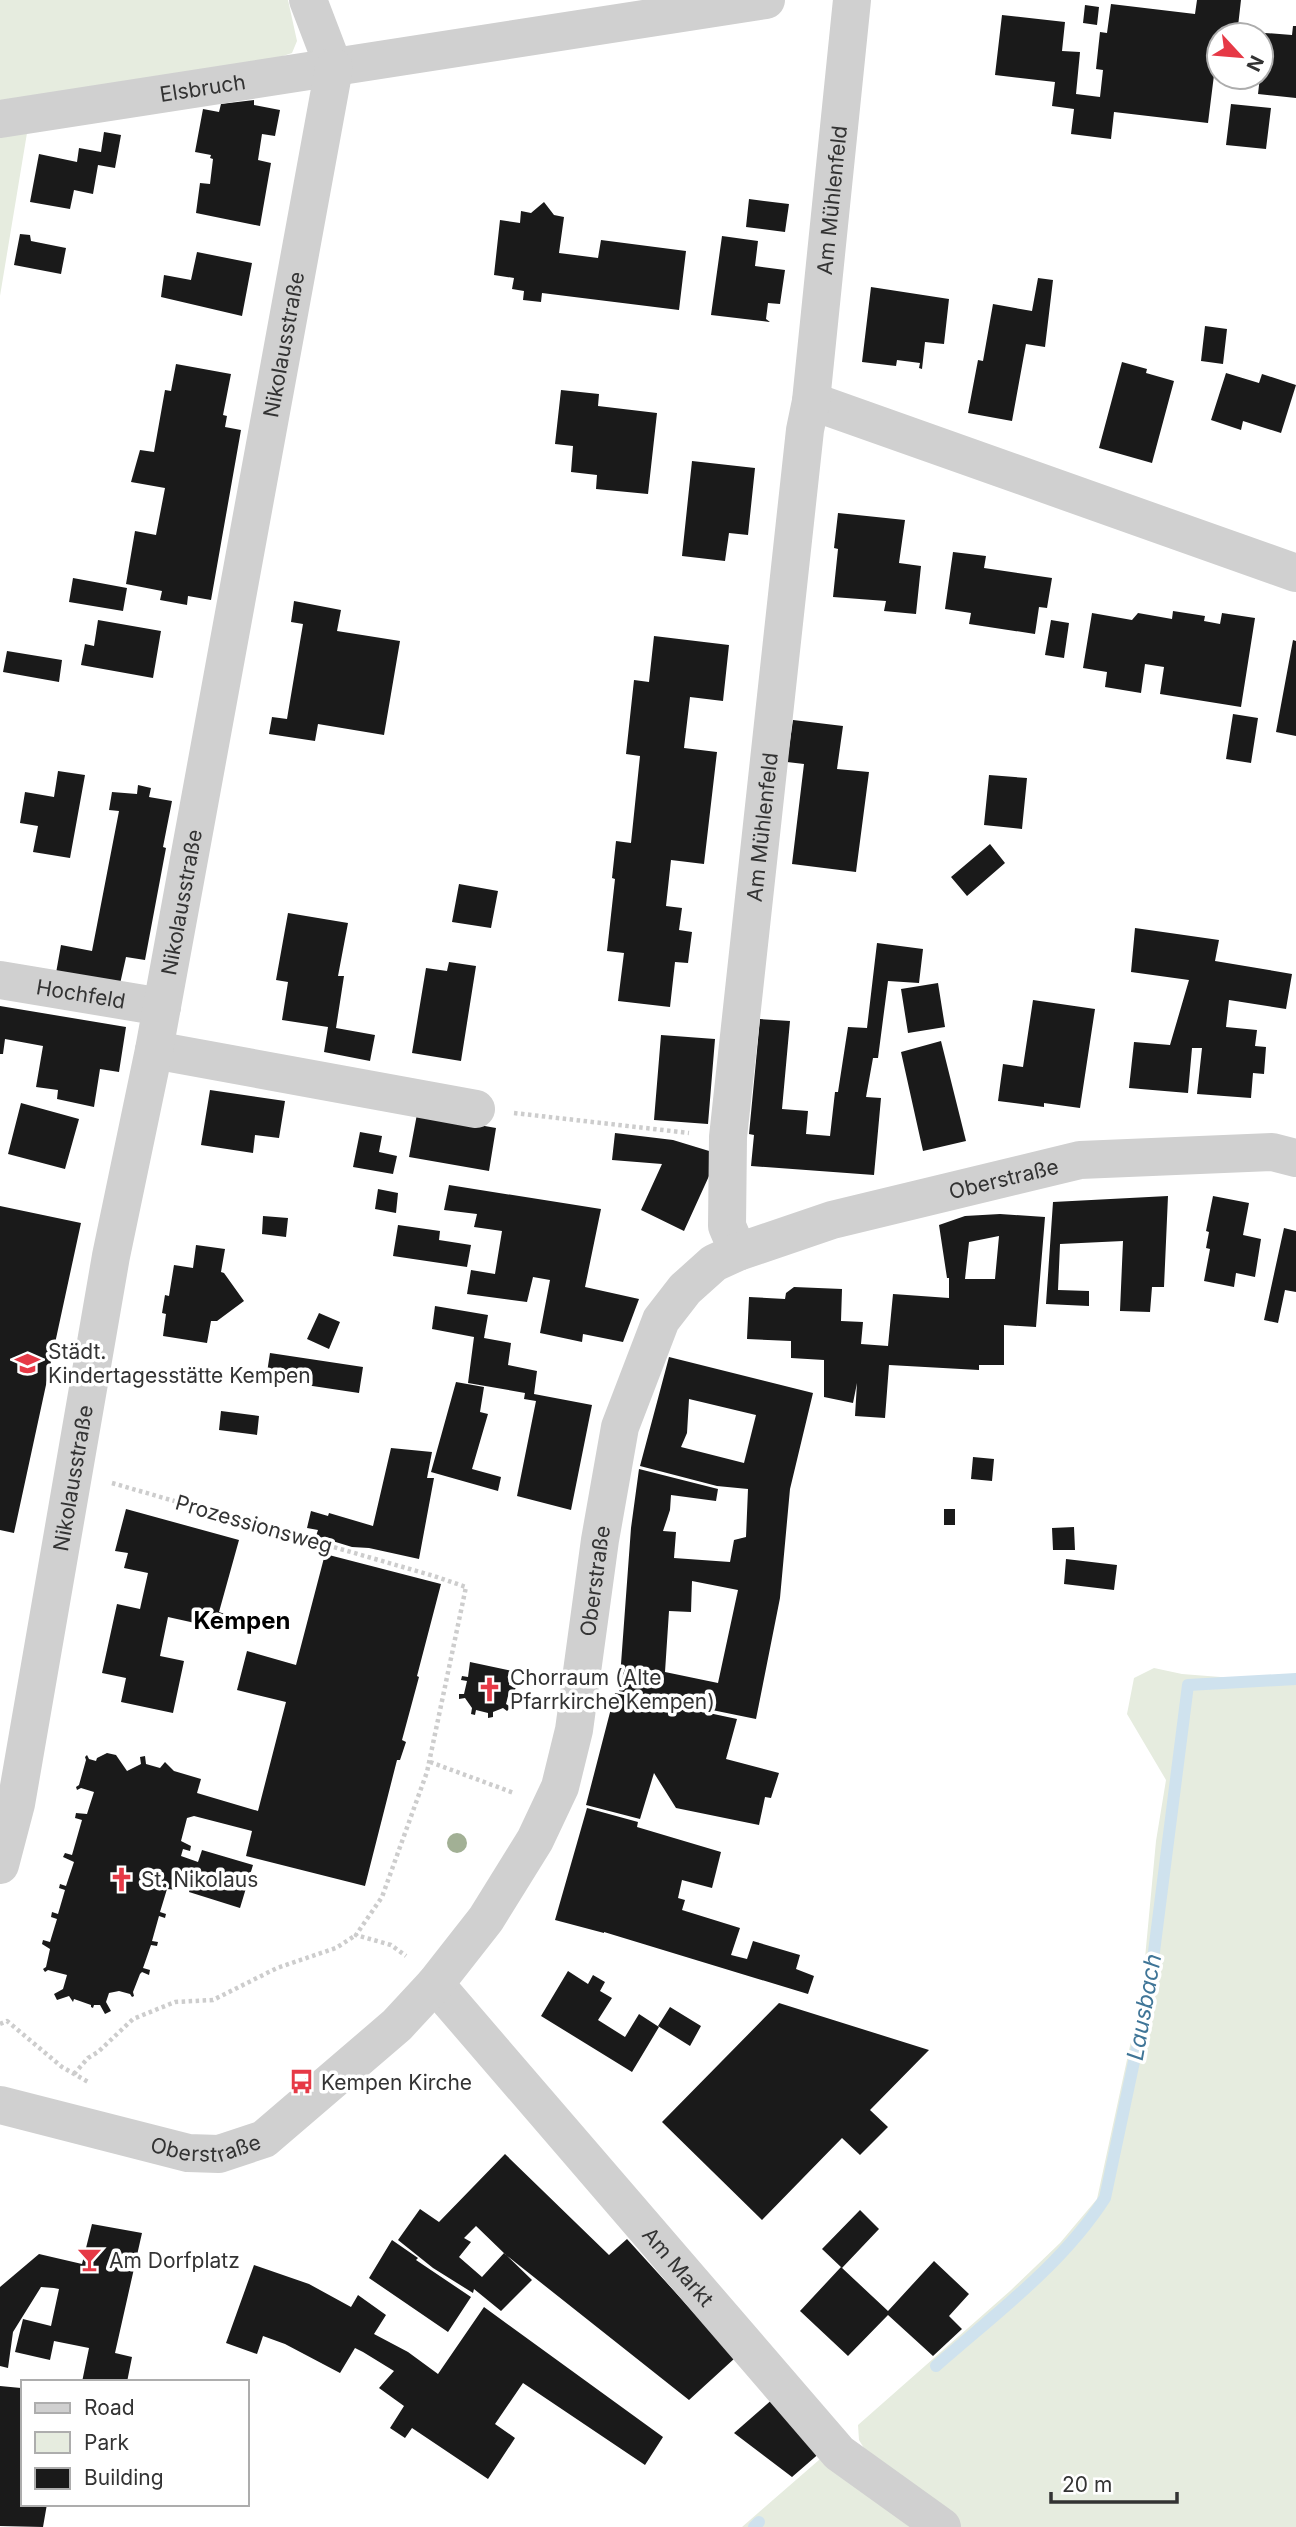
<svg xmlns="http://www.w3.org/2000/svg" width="1296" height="2527" viewBox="0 0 1296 2527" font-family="Inter,sans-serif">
	<rect width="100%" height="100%" fill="#fff"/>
	<path fill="#e6ecdf" d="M0,0H288L297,41L292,53L274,59L0,110Z
		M28,127L0,296V131Z
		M1154,1668L1182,1674L1296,1683V2527H960L870,2458L859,2440L858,2425L1010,2291L1060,2243L1097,2199L1142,1990L1156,1841L1166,1780L1127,1714L1134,1678Z
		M842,2440L921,2527H742Z"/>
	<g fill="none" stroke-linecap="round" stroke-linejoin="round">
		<path stroke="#cfe2ee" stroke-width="12" d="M936,2366C995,2314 1062,2265 1105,2198L1149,1991L1188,1685L1296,1679
			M754,2527L759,2522"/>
	</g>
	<path fill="#1a1a1a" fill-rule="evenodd" d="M1197,0H1241L1237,35H1219L1208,123L1114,112L1111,139L1071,134L1074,109L1052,106L1055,82L995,75L1002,15L1065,22L1062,51L1080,52L1076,94L1100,97L1103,70L1096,69L1100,32L1107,33L1111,4L1195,14Z
		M1085,5L1099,7L1097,25L1083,23Z
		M1293,26H1296V98L1258,94L1265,33L1292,35Z
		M254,100V105L280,110L275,136L262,134L258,160L271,163L260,226L196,213L200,183L210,184L213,159L210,158L211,155L195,152L203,109L219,112L221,104Z
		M1231,104L1271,108L1266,149L1226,145Z
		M104,132L121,135L115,168L98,165L93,194L74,190L70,209L30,202L39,154L77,162L79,148L101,152Z
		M749,199L789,204L785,232L746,227Z
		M544,202L554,215L564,217L559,253L598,258L601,240L686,251L679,310L542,293L541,302L523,300L524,291L512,289L514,278L494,275L500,220L520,223L521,211L531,213Z
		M20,234L30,235L31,241L66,248L61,274L14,265Z
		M722,236L758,241L755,266L785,270L780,304L768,303L766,319L770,322L711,315Z
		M197,252L252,263L242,316L161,297L164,275L191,280Z
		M1038,278L1053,280L1045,347L1026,344L1012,421L968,413L978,360L983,361L993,304L1032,311Z
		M871,287L949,299L944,344L925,342L922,369L919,368L920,363L897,360L896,366L862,362Z
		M1205,326L1227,329L1223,364L1201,361Z
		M1122,362L1147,369L1146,373L1174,381L1152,463L1099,448Z
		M176,364L231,374L223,415L227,416L225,427L241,430L211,600L188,596L187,605L160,600L162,591L126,584L135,531L156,535L165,488L131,482L140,450L154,452L165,390L171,391Z
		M1226,373L1259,383L1262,374L1296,385L1281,433L1243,421L1241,430L1211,420Z
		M561,390L599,394L598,406L657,413L648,494L596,489L597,475L571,472L573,446L555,444Z
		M692,461L755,468L748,535L729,533L725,561L682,556Z
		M838,513L905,520L899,563L921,566L916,614L884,611L886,601L833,597L838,549L834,548Z
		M953,552L986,556L984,568L1052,578L1047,608L1039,607L1035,634L969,624L971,613L945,609Z
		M73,578L127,588L123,611L69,602Z
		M294,601L341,610L337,631L400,641L384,735L318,724L315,741L269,734L272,717L287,719L303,624L291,622Z
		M1173,611L1205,616L1204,621L1220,624L1222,613L1255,618L1241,707L1160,694L1164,667L1145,664L1141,693L1105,687L1107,672L1083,668L1092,613L1132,620L1138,613L1172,619Z
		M98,620L161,631L153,678L81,665L85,644L94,646Z
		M1051,620L1069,623L1064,658L1045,655Z
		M654,636L729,645L723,701L690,697L684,748L717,752L704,864L671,860L666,906L682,908L679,930L692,932L688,963L675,962L670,1007L618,1001L624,953L607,951L615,879L612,878L616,841L631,843L640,756L626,754L634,680L649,682Z
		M1293,640L1296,641V736L1276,732Z
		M7,651L62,660L59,682L3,672Z
		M1233,714L1258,718L1251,763L1226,759Z
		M793,720L843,726L837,769L869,772L856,872L792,864L804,764L787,762Z
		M58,771L85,775L70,858L33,852L38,826L20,823L25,792L54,797Z
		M989,775L1027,778L1022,829L984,825Z
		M138,785L151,788L149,797L172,801L163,847L166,848L145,960L126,957L120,984L56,973L61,945L92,951L119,811L109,810L112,792L137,794Z
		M990,844L1005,863L967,896L951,877Z
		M459,884L498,891L491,928L452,922Z
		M288,913L348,923L338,976H344L336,1028L375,1035L370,1061L324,1052L328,1027L282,1020L288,982L276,980Z
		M1135,928L1219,940L1215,961L1292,974L1286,1009L1229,1000L1226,1027L1257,1030L1255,1046L1266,1047L1264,1074L1253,1073L1251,1098L1197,1094L1202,1048H1192L1188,1093L1129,1088L1134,1042L1170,1045L1189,980L1131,972Z
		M877,943L923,949L919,983L888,981L878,1058H873L866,1097L881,1098L874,1175L751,1166L754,1135L749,1134L760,1019L790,1021L782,1109L808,1111L806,1134L830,1136L835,1092H838L848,1027L867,1028Z
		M449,962L476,966L461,1061L412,1053L426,968L447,971Z
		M938,983L945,1027L908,1033L901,989Z
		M1033,1000L1095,1009L1080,1108L1044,1103V1107L998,1101L1003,1064L1023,1067Z
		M0,1006L126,1027L119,1072L100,1069L94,1107L57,1099L58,1090L36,1087L43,1046L5,1039L3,1054H0Z
		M661,1035L715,1039L708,1124L654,1120Z
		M941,1041L966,1141L923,1151L901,1052Z
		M210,1090L285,1101L279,1138L255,1135L253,1153L201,1145Z
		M21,1103L79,1119L65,1169L8,1154Z
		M417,1114L496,1128L489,1171L409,1157Z
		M360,1132L382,1136L379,1152L397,1156L393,1174L353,1167Z
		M615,1133L673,1140L719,1154L684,1231L641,1210L662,1164L612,1160Z
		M449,1185L601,1209L585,1287L639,1299L623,1342L583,1334L582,1342L540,1333L550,1280L533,1277L527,1302L467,1294L471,1270L495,1274L502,1231L474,1227L477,1214L444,1210Z
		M378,1189L398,1193L396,1213L375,1209Z
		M1168,1196L1164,1287H1152L1150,1312L1120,1311L1123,1241L1060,1244L1058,1290L1089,1291V1306L1046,1304L1053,1202Z
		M1213,1196L1249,1203L1243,1235L1261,1239L1255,1277L1236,1273L1234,1287L1204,1281L1210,1249L1206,1248L1209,1232L1206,1231Z
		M0,1206L81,1223L14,1533L0,1530Z
		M1000,1214L1045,1217L1036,1327L1004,1325V1365H979V1370L889,1365L885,1418L855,1416L857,1383L853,1403L824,1397V1360L791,1358V1341L747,1339L749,1297L785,1299L786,1293L794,1287L842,1289L841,1321L863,1322L861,1344L888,1346L893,1294L949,1298V1278H947L939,1225L965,1216ZM999,1236L995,1279H965L969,1242Z
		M263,1216L288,1218L286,1237L262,1234Z
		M398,1225L440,1231L439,1240L471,1245L467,1267L393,1256Z
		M1284,1228L1296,1231V1292L1285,1290L1278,1323L1264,1320Z
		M196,1245L225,1249L221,1272L224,1273L244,1301L217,1321H211L207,1343L163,1336L166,1314L162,1313L165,1295L169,1296L174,1265L193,1268Z
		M435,1306L488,1315L484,1338L511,1343L508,1365L537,1371L534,1394L592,1405L571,1510L517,1496L536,1401L524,1399L525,1393L468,1383L474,1337L432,1329Z
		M319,1313L340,1322L329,1349L307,1339Z
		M270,1353L363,1367L359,1393L266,1379Z
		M669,1357L813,1393L790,1489L780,1598L756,1719L619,1691L631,1528L639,1469L718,1489L716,1501L671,1495L670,1510L663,1531L676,1532L674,1558L730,1562L734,1540L746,1537L748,1489L717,1486L640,1466ZM689,1399L756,1415L744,1463L681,1447L687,1433ZM692,1581L738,1590L718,1683L665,1672L669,1611L691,1612Z
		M456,1382L484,1387L480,1412L488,1414L472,1469L501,1477L498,1491L431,1472Z
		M221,1411L259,1416L257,1435L219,1430Z
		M391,1448L432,1452L427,1478H434L419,1559L369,1548L352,1547L316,1536L318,1530L307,1528L311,1511L328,1516L329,1513L373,1526Z
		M973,1457L994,1459L992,1481L971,1479Z
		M126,1509L239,1540L219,1612L234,1617L231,1631L168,1617L160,1656L184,1661L173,1713L121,1702L126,1678L102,1673L117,1604L140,1609L148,1573L124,1568L128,1553L115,1551Z
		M944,1509H955V1525H944Z
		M1074,1527L1075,1550H1053L1052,1528Z
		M325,1554L441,1584L417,1676L419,1677L402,1740L406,1742L400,1760H397L365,1886L246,1856L252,1831L194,1816L187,1818L181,1841L191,1846L190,1851L183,1849L181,1856L198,1862L202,1850L253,1865L240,1908L189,1892L192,1881L175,1875L173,1883L180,1885L178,1890L167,1889L160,1912L166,1914L165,1918L159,1916L152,1941L158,1942L157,1946L151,1945L143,1968L150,1970L149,1975L142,1972L140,1974L133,1992L134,1996L132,1997L130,1994L119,1991L109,1993L106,2002L111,2011L105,2014L100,2005H94L93,2008L91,2007V2005L74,1999L73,2002L69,1996L57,2000L54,1994L63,1989L67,1975L48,1970L45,1972L43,1969L46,1967L50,1949L42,1944L43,1940L50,1942L57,1919L51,1917L52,1912L58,1914L65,1890L59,1888L60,1884L66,1886L74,1862L63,1857L65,1853L72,1855L82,1820L75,1818L76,1813L87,1814L94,1792L81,1788L77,1790L76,1787L79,1785L86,1760L85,1757L87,1755L89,1759L96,1761L97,1758L107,1753L116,1755L127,1771L141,1764L140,1757L145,1756L146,1764L160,1768L165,1762L174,1771L201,1779L197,1793L258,1811L286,1702L237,1690L247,1651L296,1665Z
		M1066,1559L1117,1565L1114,1590L1064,1584Z
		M470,1662L512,1671L509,1685L516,1687L514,1693L509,1692L506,1704L511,1707L507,1711L503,1708L493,1712V1717L488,1718V1713L476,1710L475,1715L471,1714L472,1708L465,1698L459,1699V1694H464L467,1681L461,1680L462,1676L468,1677Z
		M615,1693L737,1719L726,1759L779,1773L771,1798L765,1797L759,1825L676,1808L654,1773L640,1819L586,1805Z
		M587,1808L638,1822L637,1827L721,1852L712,1888L682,1880L678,1898L685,1900L682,1910L740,1928L731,1955L747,1959L753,1941L800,1955L796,1969L814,1976L808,1994L604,1932V1933L555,1920Z
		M568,1971L588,1984L593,1975L605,1982L600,1991L612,1998L598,2020L625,2037L639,2014L659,2027L632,2072L541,2016Z
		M779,2003L929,2050L870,2110L888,2127L860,2155L842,2138L762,2220L662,2122Z
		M670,2007L701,2026L690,2046L658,2026Z
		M505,2154L609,2255L627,2239L735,2358L689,2400L506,2255L476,2226L464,2238L471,2242L459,2257L482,2277L504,2253L532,2280L501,2311L474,2289L473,2293L433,2268L398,2240L420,2209L439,2222Z
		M860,2210L879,2229L842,2268L822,2249Z
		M92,2224L142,2233L115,2353L132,2357L127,2382H82L89,2348L54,2341L50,2360L15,2352L23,2319L51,2326L59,2289L54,2288L41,2287L13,2332L8,2368L0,2366V2287L39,2254L82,2264Z
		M392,2240L418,2258L416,2260L471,2297L448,2332L369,2278Z
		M934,2261L969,2294L949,2316L962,2329L933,2356L888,2315L848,2356L800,2311L841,2267L888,2311Z
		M254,2265L309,2284L351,2307L358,2295L386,2315L374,2334L408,2352L438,2374L484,2307L663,2437L645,2465L523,2383L495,2424L515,2438L488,2479L412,2428L405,2438L390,2428L404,2406L379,2388L394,2371L363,2352L355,2348L340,2373L285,2344L263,2336L257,2354L226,2343Z
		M0,2386L21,2388L23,2504H47L43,2527L0,2526Z
		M775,2397L822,2451L792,2477L734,2433Z"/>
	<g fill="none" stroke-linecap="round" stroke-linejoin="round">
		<path stroke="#cdcdcd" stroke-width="4.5" stroke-dasharray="3.5 3.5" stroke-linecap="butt" d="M514,1113L689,1133
			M112,1483L434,1576L466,1587L427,1772L382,1897L356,1935L391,1945L406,1956
			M430,1762L514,1793
			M0,2024L7,2021L62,2067L90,2083
			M74,2074L88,2058L98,2052L133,2019L175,2002L213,2000L277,1968L336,1948L356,1935"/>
		<g stroke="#d0d0d0" stroke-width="38">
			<path d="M308,0L334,68"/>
			<path id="s1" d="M0,119L766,0"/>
			<path d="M811,401L1296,573"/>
			<path id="s2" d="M0,980L162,1007"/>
			<path d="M154,1050L476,1109"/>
			<path id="s3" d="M738,1252L727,1226L728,1137L805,430L811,401L852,0"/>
			<path id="s4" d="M0,1865L16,1804L111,1256L154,1050L334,68"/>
			<path id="s5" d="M435,1984L839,2453L942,2527"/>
			<path id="s6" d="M0,2105L188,2153L219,2154L264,2139L397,2025L435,1984L486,1919L535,1840L560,1787L574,1730L600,1540L620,1427L661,1320L685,1289L714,1263L738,1252L832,1220L1080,1160L1272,1152L1296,1158"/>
		</g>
	</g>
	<circle fill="#a2b095" cx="457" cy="1843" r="10"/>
	<defs>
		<symbol id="school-bare" viewBox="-9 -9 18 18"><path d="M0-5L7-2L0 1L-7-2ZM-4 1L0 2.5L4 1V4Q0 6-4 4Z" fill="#e63946" stroke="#fff" stroke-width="2.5" paint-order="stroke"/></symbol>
		<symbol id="church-bare" viewBox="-9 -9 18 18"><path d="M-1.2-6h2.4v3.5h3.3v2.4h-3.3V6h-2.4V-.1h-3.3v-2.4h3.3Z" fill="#e63946" stroke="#fff" stroke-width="2.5" paint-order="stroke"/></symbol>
		<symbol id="bus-bare" viewBox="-9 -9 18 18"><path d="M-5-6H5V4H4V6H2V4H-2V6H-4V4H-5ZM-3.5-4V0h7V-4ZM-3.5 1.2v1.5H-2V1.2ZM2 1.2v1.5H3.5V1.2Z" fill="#e63946" stroke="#fff" stroke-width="2.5" paint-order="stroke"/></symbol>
		<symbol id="bar-bare" viewBox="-9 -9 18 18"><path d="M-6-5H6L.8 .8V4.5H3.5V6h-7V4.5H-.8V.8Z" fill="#e63946" stroke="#fff" stroke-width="2.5" paint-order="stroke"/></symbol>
	</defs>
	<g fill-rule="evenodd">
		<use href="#school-bare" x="10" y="1346" width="35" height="35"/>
		<use href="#church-bare" x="472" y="1672" width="35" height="35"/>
		<use href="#church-bare" x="104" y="1862" width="35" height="35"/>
		<use href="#bus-bare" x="284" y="2064" width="35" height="35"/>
		<use href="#bar-bare" x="72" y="2242" width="35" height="35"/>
	</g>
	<g text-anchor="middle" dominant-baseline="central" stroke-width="7" stroke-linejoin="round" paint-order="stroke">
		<g font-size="21" fill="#333" stroke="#fff">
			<text stroke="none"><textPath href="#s1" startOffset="205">Elsbruch</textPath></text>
			<text stroke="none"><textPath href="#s3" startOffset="1060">Am Mühlenfeld</textPath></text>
			<text stroke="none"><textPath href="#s4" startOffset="1547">Nikolausstraße</textPath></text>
			<text stroke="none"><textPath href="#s3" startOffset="429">Am Mühlenfeld</textPath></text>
			<text stroke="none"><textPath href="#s4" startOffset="980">Nikolausstraße</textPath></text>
			<text stroke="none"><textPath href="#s2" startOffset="82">Hochfeld</textPath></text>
			<text stroke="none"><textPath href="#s6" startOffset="1598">Oberstraße</textPath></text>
			<text stroke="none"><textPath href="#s4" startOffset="394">Nikolausstraße</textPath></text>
			<text transform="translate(254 1524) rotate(16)">Prozessionsweg</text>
			<text stroke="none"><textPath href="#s6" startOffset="947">Oberstraße</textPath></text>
			<text stroke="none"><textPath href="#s6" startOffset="212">Oberstraße</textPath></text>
			<text stroke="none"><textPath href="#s5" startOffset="373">Am Markt</textPath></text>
		</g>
		<g font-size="21" fill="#333" stroke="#fff" text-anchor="start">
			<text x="48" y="1351">Städt.<tspan x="48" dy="24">Kindertagesstätte Kempen</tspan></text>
			<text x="510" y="1677">Chorraum (Alte<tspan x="510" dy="24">Pfarrkirche Kempen)</tspan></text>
			<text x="141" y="1879">St. Nikolaus</text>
			<text x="321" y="2082">Kempen Kirche</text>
			<text x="109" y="2260">Am Dorfplatz</text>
		</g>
		<g font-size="23" font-style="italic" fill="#3f7597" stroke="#fff">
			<text transform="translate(1144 2007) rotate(-80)">Lausbach</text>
		</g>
		<g font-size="24" font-weight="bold" fill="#000" stroke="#fff">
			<text x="242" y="1620">Kempen</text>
		</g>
	</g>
	<rect x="21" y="2380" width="228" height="126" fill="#ffffff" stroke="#adadad" stroke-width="2"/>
	<rect x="35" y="2403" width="35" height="10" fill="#d0d0d0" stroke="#adadad" stroke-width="2"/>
	<text x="84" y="2415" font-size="21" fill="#333333">Road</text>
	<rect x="35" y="2432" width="35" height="21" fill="#e6ecdf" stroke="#adadad" stroke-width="2"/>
	<text x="84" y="2450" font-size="21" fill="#333333">Park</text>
	<rect x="35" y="2468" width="35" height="21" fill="#1a1a1a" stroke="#adadad" stroke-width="2"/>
	<text x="84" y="2485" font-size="21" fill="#333333">Building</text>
	<g transform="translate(1240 56) rotate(116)"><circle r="33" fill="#ffffff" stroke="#adadad" stroke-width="2"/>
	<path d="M0-5L12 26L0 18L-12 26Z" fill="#e63946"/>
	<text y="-10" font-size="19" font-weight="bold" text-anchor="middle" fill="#333333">N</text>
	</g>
	<path d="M1051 2492v10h126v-10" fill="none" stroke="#333333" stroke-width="3.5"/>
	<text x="1062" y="2492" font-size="21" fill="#333333" stroke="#ffffff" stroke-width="5" paint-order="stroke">20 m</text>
</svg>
